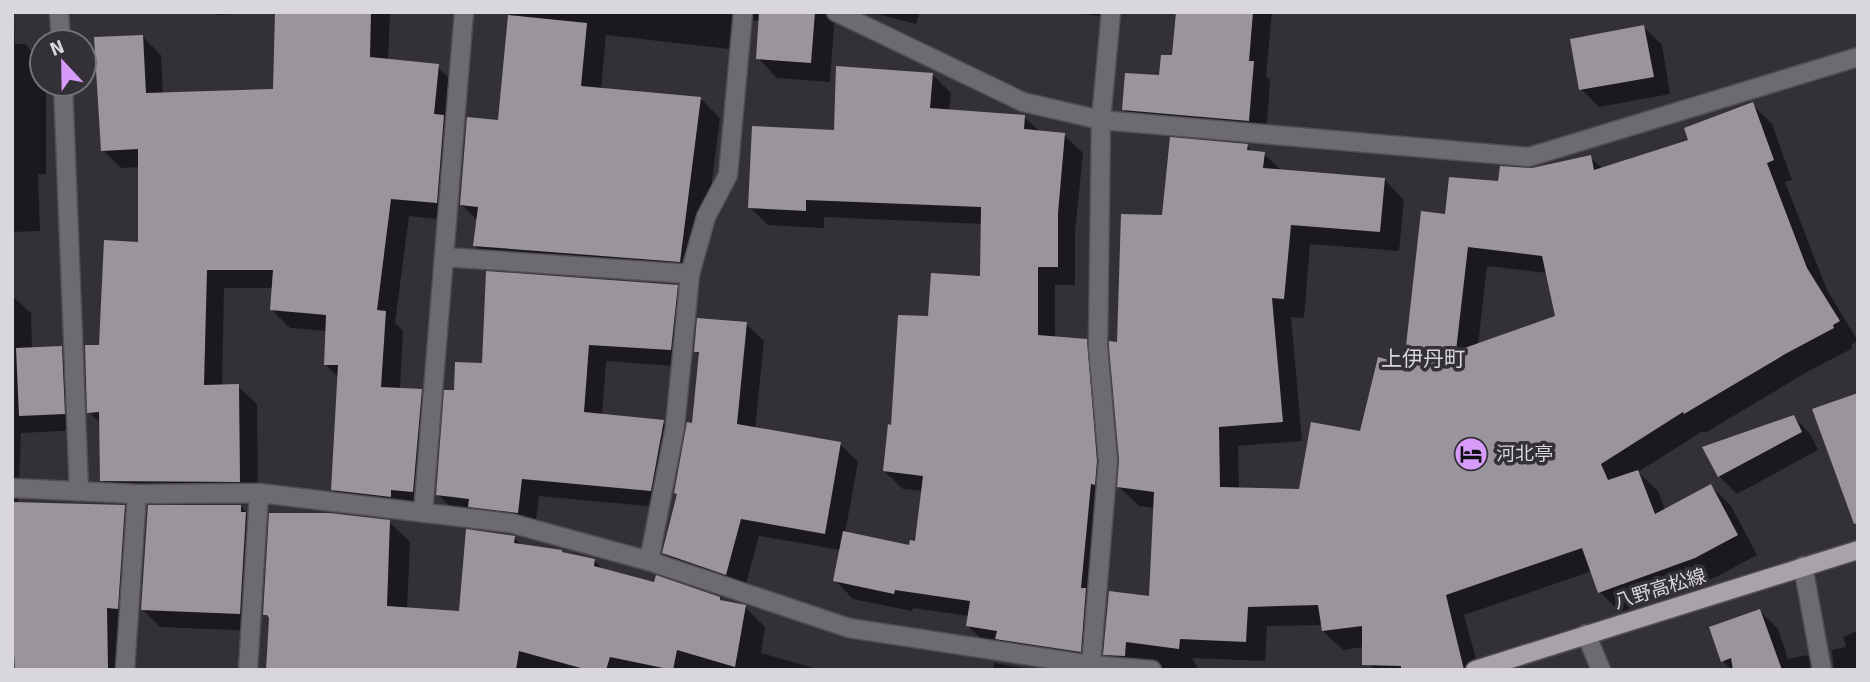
<svg xmlns="http://www.w3.org/2000/svg" width="1870" height="682" viewBox="0 0 1870 682" font-family="Signika,'Noto Sans JP',sans-serif">
	<rect width="100%" height="100%" fill="#343037"/>
	<path fill="#0007" fill-rule="evenodd" d="M12,12H14L15,44H25L42,62V84H46V174H38L40,231L12,232Z
		M216,12H253L218,15Z
		M277,12H390L388,61L436,65L454,84L455,221L409,216L395,323L403,331L400,390L421,391L439,409L431,510L351,508L333,489L339,378L325,364L327,331L290,328L272,310L274,288H224L222,386H238L257,404L258,499L120,498L102,480L101,424L89,412L101,346L140,243V167L121,168L103,150L143,37L161,55L163,94L274,90Z
		M510,12H835L830,82L777,78L758,58L760,21L733,20L729,49L606,35L601,89L701,99L720,118L699,281L494,265L475,246L478,221L461,204L500,122Z
		M869,12H920L916,24Z
		M1066,12H1100V16Z
		M1178,12H1272L1266,76L1270,80L1266,138L1142,127L1124,110L1161,77L1174,57Z
		M1644,27L1662,45L1670,94L1599,107L1581,89Z
		M932,74L951,93L949,111L1024,117L1040,132L1064,135L1083,153L1075,232V285H1055V338L1086,341L1104,359L1098,669L986,644L968,626L969,616L913,608L912,611L853,599L835,580L841,550L759,536L744,591L682,571L664,553L679,496L676,493L694,425L700,356L696,351L746,324L764,341L755,429L840,444L858,462L845,533L911,547L917,543L923,491L903,489L884,471L893,427L930,318L981,278L982,224L824,217V228L768,225L749,207L835,132Z
		M1752,104L1772,124L1792,180L1785,182L1827,290L1858,341L1851,345L1853,348L1807,372L1705,433L1703,431L1638,472L1658,491L1665,510L1711,486L1731,506L1757,555L1716,577L1620,612L1600,592L1592,571L1464,615L1479,670H1375L1370,664L1363,647L1343,650L1323,631V625L1267,626L1265,661L1192,658L1199,670H1121L1105,654L1150,598L1155,508L1139,506L1119,487L1121,460L1118,344L1163,216L1247,146L1254,153L1264,154L1282,171L1385,180L1404,200L1399,251L1310,244L1304,318L1291,317L1302,441L1238,446L1239,489L1300,490L1361,433L1406,366L1447,215L1499,183L1532,170L1590,157L1603,169L1691,141ZM1487,266L1547,273L1557,318L1478,345Z
		M677,286L694,304L688,367L606,361L602,416L663,422L681,439L668,508L539,496L535,530L455,512L438,494L456,392L483,365Z
		M12,296L31,313L32,349L61,348L78,365L81,430L21,433L18,504L124,507L141,524L124,670H17L16,656L12,657Z
		M1794,417L1811,435L1818,450L1737,494L1719,476Z
		M240,506L258,524L257,631L160,627L142,609Z
		M389,522L410,542L407,609L461,613L514,538L523,546L594,560L603,570L719,598L723,602L745,607L765,627L761,653L821,670H268L271,620L265,614Z
		M1760,611L1778,629L1788,659L1807,655L1822,670H1732L1723,661Z
		M1857,631L1858,670H1834L1832,650L1846,647L1843,637Z
		M994,663L1035,670H993Z"/>
	<path fill="#9a959d" fill-rule="evenodd" d="M275,12H371L370,57L439,64L434,114L444,115L437,203L391,199L377,310L386,311L381,387L422,389L413,492L391,490V497L331,490L338,365H324L326,315L270,310L273,270H207L204,385L239,384L240,482L100,481L99,412L87,413L85,345H99L104,240L138,242V149L101,151L94,37L143,35L146,93L273,89Z
		M759,12H815L811,63L756,59Z
		M1176,12H1253L1249,61H1254L1249,121L1122,110L1125,73L1159,75L1161,55H1172Z
		M508,15L587,23L581,86L701,97L680,262L473,246L478,207L460,205L467,117L498,120Z
		M1644,25L1654,77L1579,90L1570,39Z
		M836,66L933,73L930,108L1025,115L1024,129L1065,133L1058,213V267H1038V335L1087,339L1097,461L1095,485L1091,484L1081,588H1086L1081,652L995,639L997,631L966,626L970,601L895,590L894,594L833,581L843,531L909,545L910,540L915,541L923,476L883,471L888,424L891,425L898,315L928,316L931,273L980,276L981,207L806,200V211L748,208L752,126L834,130Z
		M1753,102L1774,160L1767,163L1807,268L1840,321L1833,325L1834,328L1787,353L1684,414L1683,412L1601,464L1608,480L1638,470L1655,514L1711,484L1738,535L1695,558L1598,593L1582,548L1446,595L1464,670H1401V666L1362,665V626L1322,631L1318,605L1248,607L1246,642L1180,639L1179,649L1126,642L1125,656L1103,655L1109,591L1149,596L1154,492L1117,487L1119,460L1109,347V341L1117,342L1121,214L1162,215L1170,137L1248,144L1247,150L1265,152L1263,168L1385,178L1380,232L1291,225L1284,299L1272,298L1283,422L1219,427L1220,487L1299,489L1311,422L1360,431L1378,357L1404,364L1421,211L1445,214L1449,177L1498,181L1500,166L1532,168L1591,155L1594,170L1688,140L1684,128ZM1468,247L1542,256L1555,316L1456,351Z
		M486,271L678,285L671,350L589,345L584,412L664,420L651,491L522,479L518,513L468,507L469,499L436,495L444,390H454L455,362L482,363Z
		M697,318L747,322L737,424L841,442L825,534L741,519L726,575L662,553L677,494L674,493L687,422L692,423L699,352H694Z
		M62,346L65,414L19,416L16,348Z
		M1858,393V523L1854,524L1812,409Z
		M1794,415L1802,432L1718,477L1702,447Z
		M12,502L125,505L118,609L107,608L108,670H15L12,625Z
		M148,505H241V512H246L240,614L141,610Z
		M269,513H329L390,520L387,606L459,611L466,529L515,536L514,543L562,550V552L595,559L594,566L654,582L656,575L720,597V600L746,605L735,667L677,650L673,670L610,657L606,670H588L519,651L516,670H266L269,618L267,615H263Z
		M1760,609L1782,670H1733L1731,658L1721,662L1709,627Z"/>
	<g fill="none" stroke-linecap="round" stroke-linejoin="round">
		<defs>
			<path id="minor" d="M59,12L61,42
				M836,12L1023,102L1101,120L1529,157L1858,57
				M63,84L79,491
				M444,257L690,274
				M12,488L137,494L259,493L510,523L649,561L849,628L1091,665L1152,670
				M423,513L464,12
				M649,561L675,427L690,274L706,217L728,175L743,12
				M1803,566L1822,670
				M1586,634L1601,670
				M1091,665L1108,461L1098,347L1101,120L1111,12
				M125,670L137,494
				M248,670L259,493"/>
			<path id="major" d="M1475,670L1858,550"/>
		</defs>
		<use href="#minor" stroke="#524e55" stroke-width="21"/>
		<use href="#major" stroke="#524e55" stroke-width="21"/>
		<use href="#minor" stroke="#6d6b6f" stroke-width="18"/>
		<use href="#major" stroke="#a8a3ab" stroke-width="18"/>
	</g>
	<defs>
		<symbol id="hotel-disc" viewBox="-11 -11 22 22"><circle r="9.5" fill="#d79bf9" stroke="#343037"/><path d="M-6-4.5h1.5V1H6V5H4.5V3h-9V5H-6ZM-4 0a1.8 1.8 0 1 1 3.6 0ZM.5 0V-2.5h3Q6-2.5 6 0Z" fill="#111"/></symbol>
	</defs>
	<g fill-rule="evenodd">
		<use href="#hotel-disc" x="1452" y="435" width="38" height="38"/>
	</g>
	<g text-anchor="middle" dominant-baseline="central" stroke-width="7" stroke-linejoin="round" paint-order="stroke">
		<g font-size="19" fill="#dad7dc" stroke="#343037" text-anchor="start">
			<text x="1496" y="454">河北亭</text>
		</g>
		<g font-size="19" fill="#dad7dc" stroke="#343037">
			<text transform="translate(1660 589) rotate(-17)">八野高松線</text>
		</g>
		<g font-size="21" fill="#dad7dc" stroke="#343037">
			<text x="1423" y="359">上伊丹町</text>
		</g>
	</g>
	<rect width="1870" height="682" fill="none" stroke="#dad7dc" stroke-width="28"/>
	<g transform="translate(63 63) rotate(338)"><circle r="33" fill="#343037" stroke="#767379" stroke-width="2"/>
	<path d="M0-5L12 26L0 18L-12 26Z" fill="#d79bf9"/>
	<text y="-10" font-size="19" font-weight="bold" text-anchor="middle" fill="#dad7dc">N</text>
	</g>
</svg>
